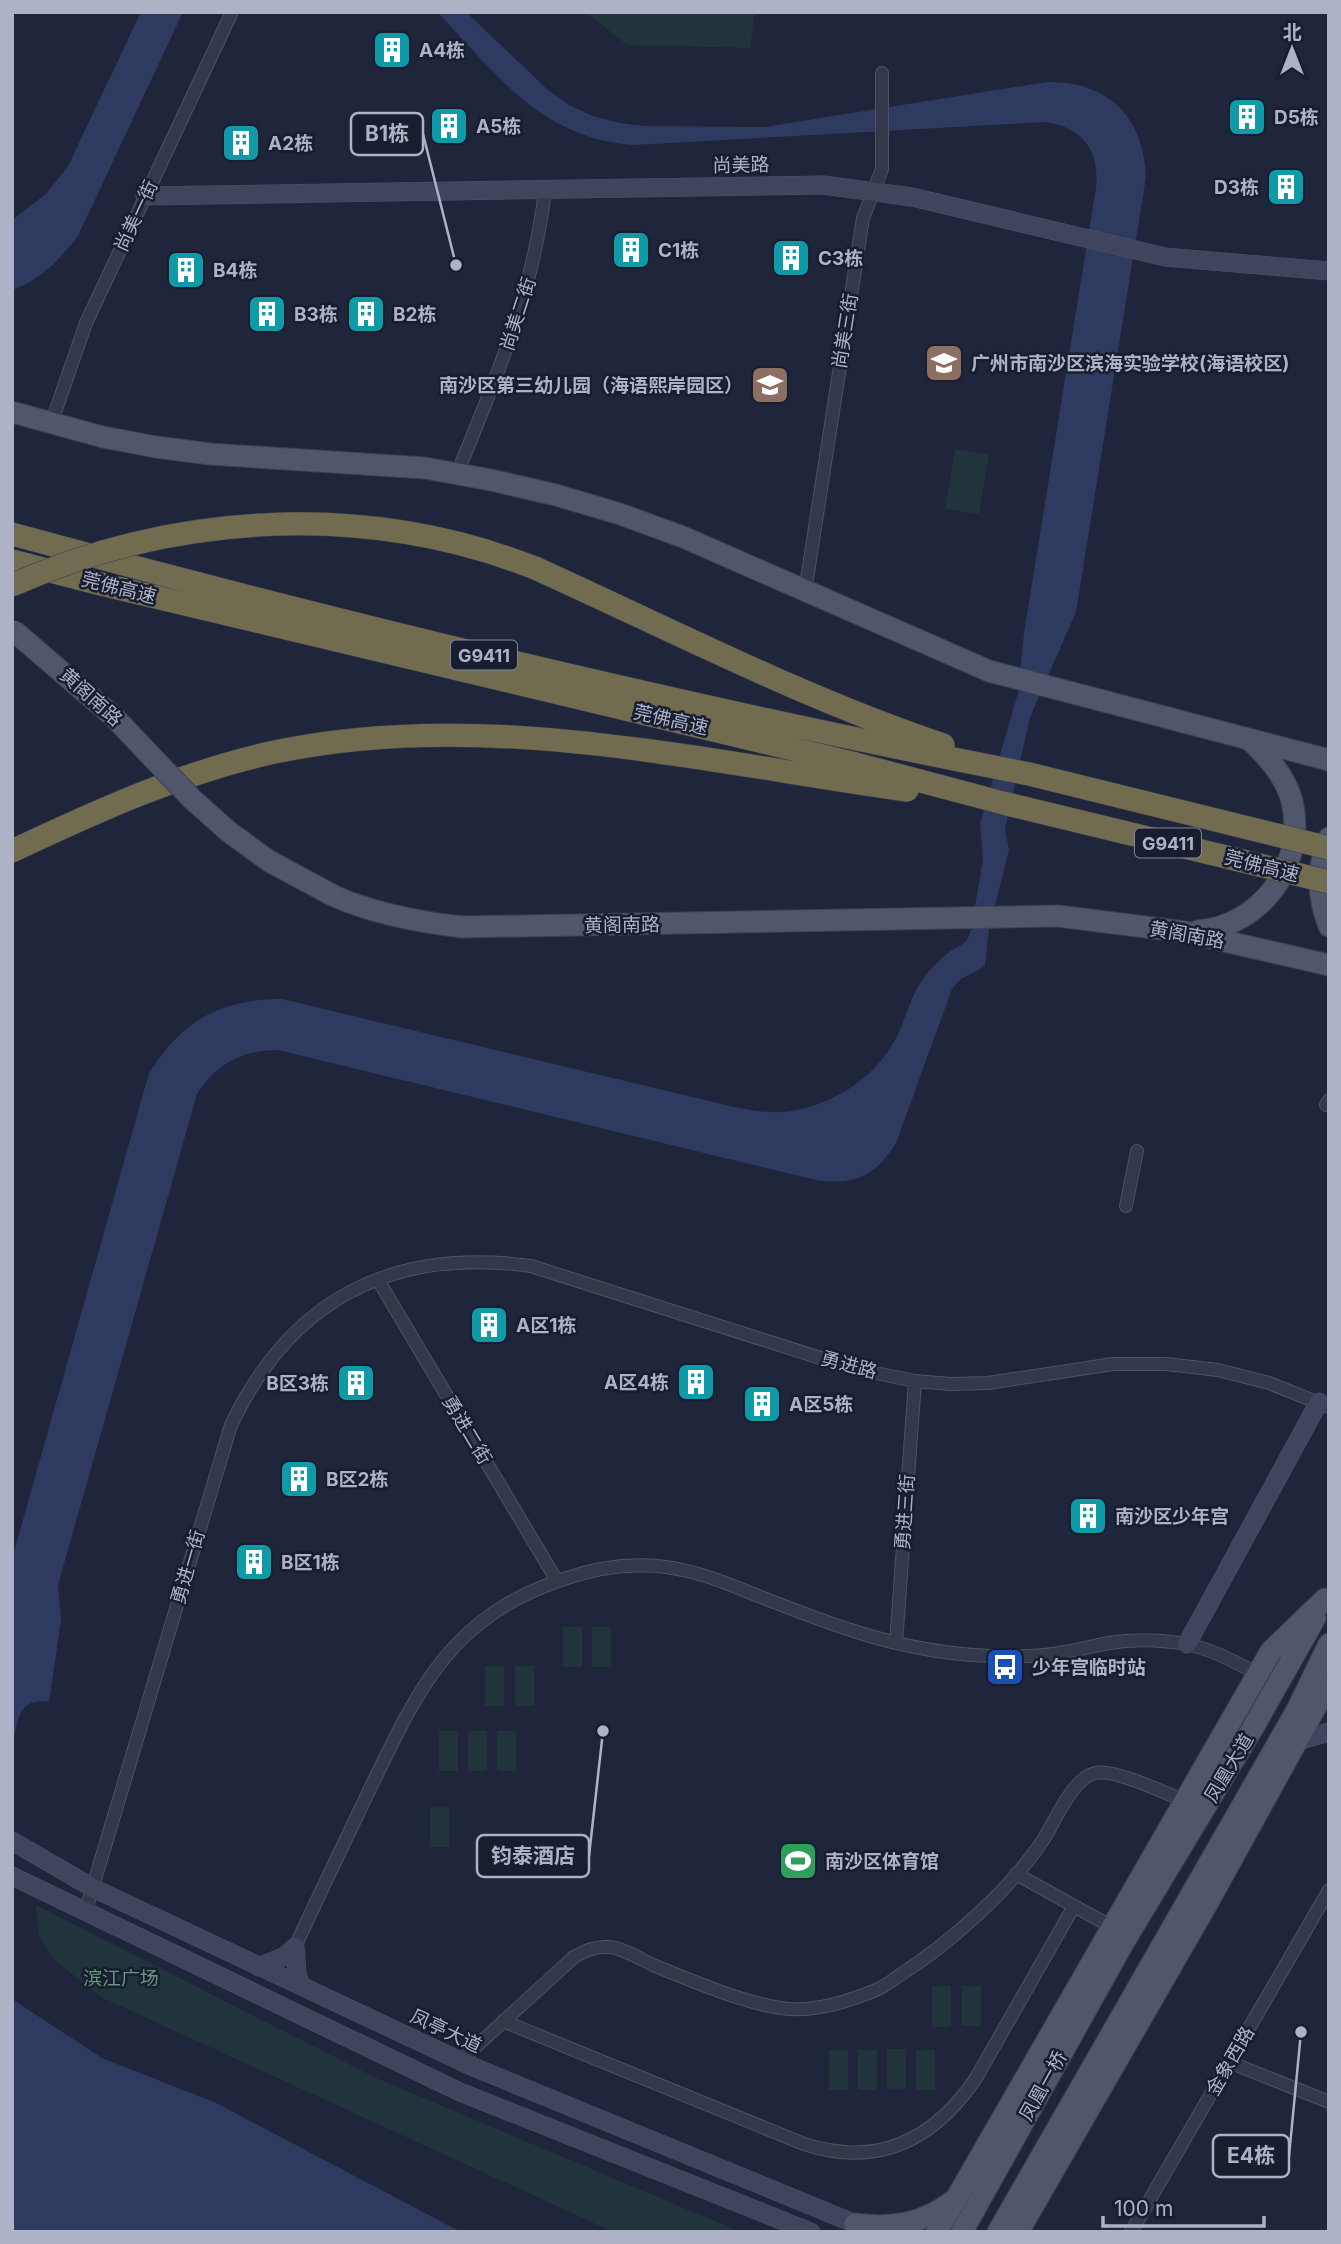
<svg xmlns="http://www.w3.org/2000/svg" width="1341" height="2244" viewBox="0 0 1341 2244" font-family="Inter,'Noto Sans SC',sans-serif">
	<rect width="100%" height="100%" fill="#1f253a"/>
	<path fill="#21333b" d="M586,12H755L750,48L627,45Z
		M955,449L989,454L979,514L945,509Z
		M563,1627H582V1667H563Z
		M592,1627H611V1667H592Z
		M485,1666H504V1706H485Z
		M515,1666H534V1706H515Z
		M439,1731H458V1771H439Z
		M468,1731H487V1771H468Z
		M497,1731H516V1771H497Z
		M430,1807H449V1847H430Z
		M36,1905L376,2078L741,2232H613L103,1998L54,1960L38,1933Z
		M932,1986H951V2027H932Z
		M962,1986H981V2026H962Z
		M887,2049H906V2089H887Z
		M829,2050H848V2090H829Z
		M858,2050H877V2090H858Z
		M916,2050H935V2090H916Z"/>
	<path fill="#2f3a61" d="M141,12H183L78,236C60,259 41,280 12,290V220L47,193L68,166Z
		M437,12H466L548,90L569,105L593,116L619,123L645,126L764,127L1047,82C1107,81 1144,116 1146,177L1076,612L1030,717L1005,829L1009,850L989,929L985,966L961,979L952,989L896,1143C875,1177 852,1187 812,1179L278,1050C242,1050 216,1064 197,1094L58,1585L61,1620L49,1702C17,1697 18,1722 12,1747V1559L149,1073C183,1020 220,999 282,999L730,1106C748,1110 765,1113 783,1112C829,1108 875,1079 896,1038C906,1019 910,997 923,979C930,969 939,960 949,952C954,948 963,945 967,940C969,937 969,934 971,930L983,859L980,824L1018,693L1024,633L1096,188C1100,150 1082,127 1045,122L632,145C539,137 497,74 437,12Z
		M12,1996L15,2001L102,2058L216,2103L461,2232H12Z"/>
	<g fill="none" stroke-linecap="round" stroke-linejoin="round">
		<defs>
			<path id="street" d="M51,424L86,323L232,12
				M457,474C496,377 533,295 545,190
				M805,592L863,218L882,169V73
				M1326,1105L1329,1100
				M1126,1206L1137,1151
				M378,1280L557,1581
				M896,1643L915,1381
				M1016,1874L1112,1927
				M85,1913L231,1425C291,1299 393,1247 531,1266L855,1369L915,1381L951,1384L988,1383L1113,1364H1166L1218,1370L1269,1383L1329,1407
				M295,1947C319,1895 344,1843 369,1791C418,1690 449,1617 564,1579C604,1565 646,1561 687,1571C715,1577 740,1589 766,1599C820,1620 874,1641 931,1650C968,1656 1007,1658 1044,1655C1066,1653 1087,1647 1109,1643C1133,1639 1162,1640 1186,1644C1212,1649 1235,1662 1258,1674
				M503,2021L804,2144C878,2168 934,2140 976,2078L1074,1906
				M460,2061L574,1957C585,1950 595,1946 609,1947C623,1948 640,1959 653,1965C689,1980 751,2006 789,2009C819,2011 849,2001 876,1990C886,1986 894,1979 903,1973C951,1942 1009,1890 1041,1843C1055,1823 1071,1779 1095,1773C1113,1768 1165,1793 1185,1801
				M1229,2062L1329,2102
				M1131,2232L1329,1890"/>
			<path id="secondary" d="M145,196L823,185L912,197L1165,257L1329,271
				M1187,1644L1319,1402
				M1297,1741L1329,1732
				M12,1841L93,1888L471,2066L868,2229
				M12,1876L460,2092L811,2232
				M259,1967L285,1956L295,1947L297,1974L301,1986"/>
			<path id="primary" d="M12,412L103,437L156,447L210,454L425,468L491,480L556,495L620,514L683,537L989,671L1329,760
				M1329,838C1317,868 1317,895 1329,926
				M334,896C375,914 418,922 462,927L1058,916L1185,932L1329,965
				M1198,931C1261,926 1307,864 1292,801C1285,776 1268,757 1250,740
				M855,2224C892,2229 923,2224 953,2201
				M937,2232L1271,1651L1325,1599
				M962,2232L1125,1940L1254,1726L1315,1618
				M998,2232L1297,1710L1329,1644
				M1018,2232L1207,1904L1329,1683"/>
			<path id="highway" d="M12,534C348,626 687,707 1029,774
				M12,561L97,583L856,764L1007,804
				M535,568C670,629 803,698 943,745
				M12,851C95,812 180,773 270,753C482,707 697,761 907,790"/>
		</defs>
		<use href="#street" stroke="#4d5265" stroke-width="14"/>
		<use href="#secondary" stroke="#4d5265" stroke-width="19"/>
		<use href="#primary" stroke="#3c4154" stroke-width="23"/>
		<use href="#highway" stroke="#3a3f52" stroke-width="24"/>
		<use href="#street" stroke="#33384a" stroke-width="12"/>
		<use href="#secondary" stroke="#40455e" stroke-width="18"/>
		<use href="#primary" stroke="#50566b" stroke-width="21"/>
		<use href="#highway" stroke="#716b4f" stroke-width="23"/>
		<defs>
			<path id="primary-bridge" d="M14,631L114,717L192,799L229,832L269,861L334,896"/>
			<path id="highway-bridge" d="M12,585C178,512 366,502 535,568
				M1029,774L1329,848
				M1007,804L1329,882"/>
		</defs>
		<use href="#primary-bridge" stroke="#3c4154" stroke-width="23" stroke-linecap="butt"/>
		<use href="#highway-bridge" stroke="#3a3f52" stroke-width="24" stroke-linecap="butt"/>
		<use href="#primary-bridge" stroke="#50566b" stroke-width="21"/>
		<use href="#highway-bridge" stroke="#716b4f" stroke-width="23"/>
	</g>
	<defs>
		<symbol id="building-square" viewBox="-11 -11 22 22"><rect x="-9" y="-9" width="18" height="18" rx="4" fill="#0f9aa8" stroke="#181d2f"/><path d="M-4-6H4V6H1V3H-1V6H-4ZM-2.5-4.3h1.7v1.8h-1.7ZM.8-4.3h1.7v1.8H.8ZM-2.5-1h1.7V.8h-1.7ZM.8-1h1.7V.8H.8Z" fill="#fff"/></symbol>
		<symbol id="school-square" viewBox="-11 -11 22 22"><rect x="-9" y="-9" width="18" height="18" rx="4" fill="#8d6e63" stroke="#181d2f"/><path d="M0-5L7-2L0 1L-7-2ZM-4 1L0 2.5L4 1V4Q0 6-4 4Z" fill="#fff"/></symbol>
		<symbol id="bus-square" viewBox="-11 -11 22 22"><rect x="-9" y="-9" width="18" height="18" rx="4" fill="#1a4fb4" stroke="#181d2f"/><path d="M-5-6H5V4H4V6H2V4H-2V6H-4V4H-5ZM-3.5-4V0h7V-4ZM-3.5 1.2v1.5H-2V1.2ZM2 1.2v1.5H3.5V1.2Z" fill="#fff"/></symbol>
		<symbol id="stadium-square" viewBox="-11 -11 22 22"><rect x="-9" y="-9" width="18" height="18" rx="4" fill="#2e9e5b" stroke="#181d2f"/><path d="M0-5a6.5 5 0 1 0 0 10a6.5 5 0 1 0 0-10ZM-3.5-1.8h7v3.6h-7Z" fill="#fff"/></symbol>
	</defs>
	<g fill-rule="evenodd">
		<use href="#building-square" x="370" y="28" width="44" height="44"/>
		<use href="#building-square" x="1225" y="95" width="44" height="44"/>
		<use href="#building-square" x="427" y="104" width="44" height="44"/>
		<use href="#building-square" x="219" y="121" width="44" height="44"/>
		<use href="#building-square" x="1264" y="165" width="44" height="44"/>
		<use href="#building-square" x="609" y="228" width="44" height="44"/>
		<use href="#building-square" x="769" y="236" width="44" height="44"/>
		<use href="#building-square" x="164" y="248" width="44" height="44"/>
		<use href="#building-square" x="245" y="292" width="44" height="44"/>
		<use href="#building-square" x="344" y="292" width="44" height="44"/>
		<use href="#school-square" x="922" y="341" width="44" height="44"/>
		<use href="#school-square" x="748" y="363" width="44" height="44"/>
		<use href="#building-square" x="467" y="1303" width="44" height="44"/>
		<use href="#building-square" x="674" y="1360" width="44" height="44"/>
		<use href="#building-square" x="334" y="1361" width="44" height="44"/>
		<use href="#building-square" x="740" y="1382" width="44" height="44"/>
		<use href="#building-square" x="277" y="1457" width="44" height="44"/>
		<use href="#building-square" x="1066" y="1494" width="44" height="44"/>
		<use href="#building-square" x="232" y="1540" width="44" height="44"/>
		<use href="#bus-square" x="983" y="1645" width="44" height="44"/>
		<use href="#stadium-square" x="776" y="1839" width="44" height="44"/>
	</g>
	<g text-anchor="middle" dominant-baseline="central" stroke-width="5" stroke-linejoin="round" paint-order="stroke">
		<g fill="#181d2f" stroke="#808599" stroke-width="2">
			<rect x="451" y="640.5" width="66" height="29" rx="5"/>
			<rect x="1135" y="828.5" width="66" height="29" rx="5"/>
		</g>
		<g font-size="18" font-weight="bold" fill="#adb2c7">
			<text x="484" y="655">G9411</text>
			<text x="1168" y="843">G9411</text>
		</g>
		<g font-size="19" font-weight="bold" fill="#adb2c7" stroke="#181d2f" text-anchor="start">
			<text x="419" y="50">A4栋</text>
			<text x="1274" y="117">D5栋</text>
			<text x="476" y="126">A5栋</text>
			<text x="268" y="143">A2栋</text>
			<text x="1259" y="187" text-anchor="end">D3栋</text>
			<text x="658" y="250">C1栋</text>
			<text x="818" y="258">C3栋</text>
			<text x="213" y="270">B4栋</text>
			<text x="294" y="314">B3栋</text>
			<text x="393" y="314">B2栋</text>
			<text x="971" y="363">广州市南沙区滨海实验学校(海语校区)</text>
			<text x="743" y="385" text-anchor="end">南沙区第三幼儿园（海语熙岸园区）</text>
			<text x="516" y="1325">A区1栋</text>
			<text x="669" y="1382" text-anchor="end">A区4栋</text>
			<text x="329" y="1383" text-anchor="end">B区3栋</text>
			<text x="789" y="1404">A区5栋</text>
			<text x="326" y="1479">B区2栋</text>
			<text x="1115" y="1516">南沙区少年宫</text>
			<text x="281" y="1562">B区1栋</text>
			<text x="1032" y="1667">少年宫临时站</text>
			<text x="825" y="1861">南沙区体育馆</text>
		</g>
		<g font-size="19" fill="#adb2c7" stroke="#181d2f">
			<text transform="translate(741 165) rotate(-1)">尚美路</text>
			<text transform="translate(136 216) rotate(-65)">尚美一街</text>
			<text transform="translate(518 314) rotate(-72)">尚美二街</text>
			<text transform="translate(845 331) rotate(-81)">尚美三街</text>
			<text transform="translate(119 588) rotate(14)">莞佛高速</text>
			<text transform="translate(91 697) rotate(42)">黄阁南路</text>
			<text transform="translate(671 720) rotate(13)">莞佛高速</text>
			<text transform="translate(1262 866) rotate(14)">莞佛高速</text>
			<text transform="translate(622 925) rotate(-1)">黄阁南路</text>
			<text transform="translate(1187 935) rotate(10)">黄阁南路</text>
			<text transform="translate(849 1365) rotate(15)">勇进路</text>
			<text transform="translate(467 1430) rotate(59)">勇进二街</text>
			<text transform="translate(905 1512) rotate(-86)">勇进三街</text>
			<text transform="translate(188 1567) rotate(-74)">勇进一街</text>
			<text transform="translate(1229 1768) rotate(-59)">凤凰大道</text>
			<text transform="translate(446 2031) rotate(25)">凤亭大道</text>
			<text transform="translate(1230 2061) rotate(-60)">金象西路</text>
			<text transform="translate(1043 2086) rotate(-61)">凤凰一桥</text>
		</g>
		<g font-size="19" fill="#63997a" stroke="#181d2f">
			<text x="121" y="1978">滨江广场</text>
		</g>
	</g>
	<path fill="none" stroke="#adb2c7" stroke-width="2.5" d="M456 265L423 134M603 1731L589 1856M1301 2032L1289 2156"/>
	<g fill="#adb2c7" stroke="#181d2f" stroke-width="2.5">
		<circle cx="456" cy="265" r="7"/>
		<circle cx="603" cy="1731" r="7"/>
		<circle cx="1301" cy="2032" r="7"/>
	</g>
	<g fill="#181d2f" stroke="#adb2c7" stroke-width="2.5">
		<rect x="351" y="113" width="72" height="42" rx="7"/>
		<rect x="477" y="1835" width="112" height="42" rx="7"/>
		<rect x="1213" y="2135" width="76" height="42" rx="7"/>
	</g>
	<g font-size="21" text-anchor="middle" font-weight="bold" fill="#adb2c7">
		<text x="387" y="141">B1栋</text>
		<text x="533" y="1863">钧泰酒店</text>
		<text x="1251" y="2163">E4栋</text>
	</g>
	<rect width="1341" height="2244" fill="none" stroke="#adb2c7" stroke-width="28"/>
	<g transform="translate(1292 49)" stroke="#181d2f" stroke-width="5" paint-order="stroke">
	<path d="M0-5L12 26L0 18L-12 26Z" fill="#adb2c7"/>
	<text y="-10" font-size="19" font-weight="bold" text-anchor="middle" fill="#adb2c7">北</text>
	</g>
	<path d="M1103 2216v10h161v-10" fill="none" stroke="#adb2c7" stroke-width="3.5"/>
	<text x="1114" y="2216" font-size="21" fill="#adb2c7" stroke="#181d2f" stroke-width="5" paint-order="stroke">100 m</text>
</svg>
